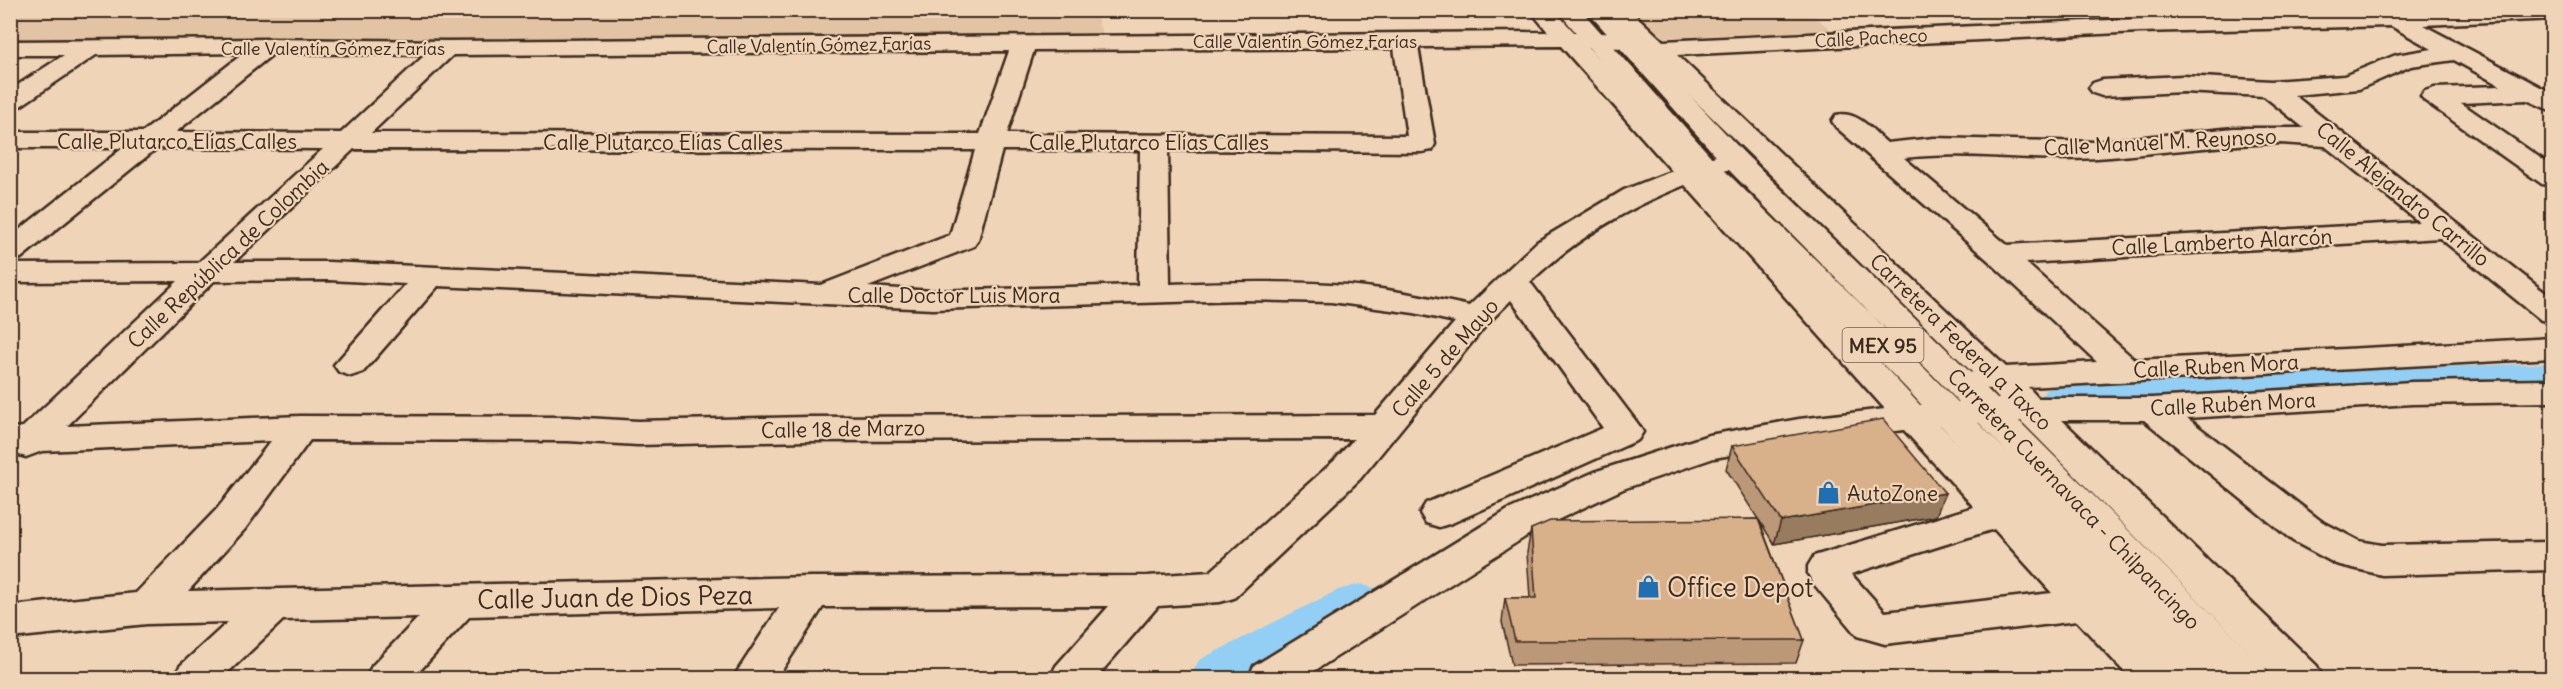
<svg xmlns="http://www.w3.org/2000/svg" width="2563" height="689" viewBox="0 0 2563 689" font-family="Delius,sans-serif">
	<rect width="100%" height="100%" fill="#f0d4b7"/>
	<filter id="ink" filterUnits="userSpaceOnUse"><feTurbulence type="fractalNoise" baseFrequency=".0167" numOctaves="2"/><feDisplacementMap in="SourceGraphic" scale="12" xChannelSelector="R" yChannelSelector="G"/><feConvolveMatrix kernelMatrix="1 2 1 2 8 2 1 2 1" color-interpolation-filters="sRGB"/></filter>
	<g filter="url(#ink)">
		<path fill="#e2c4a4" d="M1095,10L1103,37L11,44L10,11Z
			M1624,11H1809L1832,31L1653,38Z"/>
		<g fill="none" stroke-linecap="round" stroke-linejoin="round">
			<path fill="#93cff4" fill-rule="evenodd" d="M2552,363V395L2270,407L2064,419L2046,414L2038,402L2046,390L2064,385L2270,373Z
				M1360,584L1382,590L1391,607L1382,624L1278,678H1190L1199,660L1338,590Z"/>
			<defs>
				<path id="minor" d="M1530,10H1554L1574,32L1627,34L1605,10H1630L1663,41C1959,27 2256,10 2552,10V19L2423,25L2552,93V111L2527,100L2461,103L2552,166V186L2542,184L2425,101L2421,96L2425,91L2434,88L2501,86L2454,60L2411,66L2359,89L2294,95L2552,298V322L2541,320L2440,238L2026,263L2135,360L2552,338V358L2028,387L2038,398H2152L2412,382L2552,380V402L2412,404L2187,418L2321,521L2359,541L2382,545L2552,542V570L2382,575L2336,564L2293,541L2144,420H2062L2317,666L2323,678H2275L2021,421L1947,424L1940,425L2171,666L2177,678H2130L2077,621L1885,644L1857,636L1814,584L1808,574V566L1814,556L1974,507L1904,430L1799,443L1714,458L1623,489L1536,530L1303,678H1248L1254,666L1508,510L1597,471L1709,435L1799,419L1885,409L1685,185C1626,209 1576,238 1530,282L1638,424L1643,432L1638,440L1452,523L1439,527L1426,523L1420,513L1426,503L1603,428L1511,300L1487,324L1360,479L1234,598L1220,602L1158,606L1096,678H1050L1056,666L1109,606L823,607L777,678H733L779,608L470,616L413,678H366L372,666L419,617L283,620L222,678H174L180,666L228,622L147,624L10,638V606L136,593L217,509L271,441L42,451L26,457L10,452V428L23,427L178,281L10,282V264L198,263L323,149L157,148L21,258L10,261V237L123,148H10V132H143L244,53L96,55L19,107L10,110V90L64,55H10V41L268,39L447,41L1548,32ZM2391,26L2432,49L2396,55L2344,76L2271,81L2183,76L2102,80L2093,83L2089,88L2093,93L2102,96L2183,92L2264,96L2304,128H2234L2095,142L1934,138L1887,143C1872,130 1857,110 1836,115L1832,121L1836,127L1989,261L2097,362L2006,367L1677,55L2140,32ZM1637,44L1972,372L1967,379L1972,387L1990,389L1999,399L1920,405L1707,176L1744,165L1748,159L1744,153L1734,151L1694,162L1588,47L1627,48ZM1561,46L1672,171L1624,190L1537,242L1469,306C1423,296 1377,286 1330,284C1276,281 1223,282 1170,284L1168,150L1422,152L1432,150L1435,144L1418,47ZM1394,48L1407,136L1007,134L1034,50ZM1009,51L980,134L371,133L453,55ZM274,53L425,55L341,133L176,132ZM2280,143L2325,146L2419,222L2007,245L1904,158C1968,150 2032,162 2097,158C2158,154 2218,144 2280,143ZM354,149L975,150L950,235L821,285L329,262H234ZM1002,150H1140L1138,285L933,291L868,287L974,246L978,240ZM329,280L406,284L334,365L339,372L351,376L363,372L438,286L933,309L1241,300L1331,302L1414,313L1455,322L1375,415L807,417L638,421L568,417L300,416L67,426L214,281ZM1354,439L1334,461L1210,572L1147,576L812,577L188,591L245,529L310,440L568,441L638,445L807,441ZM1994,529L2052,593L1885,612L1851,574Z"/>
				<path id="major" d="M1557,10H1581L1715,161L1930,372L2007,452L1724,165L1586,10H1610L1744,153L1970,372L2264,666L2270,678H2223L2218,674L2220,678H2173L1906,388L1695,173Z"/>
			</defs>
			<use href="#minor" stroke="#3b2a1e" stroke-width="5"/>
			<use href="#major" stroke="#3b2a1e" stroke-width="5"/>
			<use href="#minor" fill="#f0d4b7" fill-rule="evenodd"/>
			<use href="#major" fill="#f0d4b7" fill-rule="evenodd"/>
		</g>
		<path fill="#ba9878" stroke="#3b2a1e" stroke-width="1.5" d="M1732,446L1936,516L1774,544L1759,520L1804,640L1796,663L1512,665L1502,622L1505,598H1530L1527,553L1531,529L1758,519L1726,469Z"/>
		<path fill="#977c61" stroke="#3b2a1e" stroke-width="1.5" d="M1945,493L1936,516L1774,544L1781,521Z"/>
		<path fill="#d8b18b" stroke="#3b2a1e" stroke-width="1.5" d="M1883,419L1945,493L1781,521L1732,446Z
			M1758,519L1804,640L1515,641L1505,598H1536L1531,529L1550,521Z"/>
	</g>
	<defs>
		<symbol id="shop-bare" viewBox="-9 -9 18 18"><path d="M-5-2.5h2.3a2.7 3.5 0 0 1 5.4 0H5L5.5 6h-11ZM-1.5-2.5h3a1.5 2.3 0 0 0-3 0Z" fill="#1f6fb2" stroke="#f0d4b7" stroke-width="2.5" paint-order="stroke"/></symbol>
	</defs>
	<g fill-rule="evenodd">
		<use href="#shop-bare" x="1812" y="476" width="33" height="33"/>
		<use href="#shop-bare" x="1632" y="570" width="33" height="33"/>
	</g>
	<g text-anchor="middle" dominant-baseline="central" stroke-width="4.5" stroke-linejoin="round" paint-order="stroke">
		<g font-size="18" fill="#3b2a1e" stroke="#f0d4b7">
			<text transform="translate(1871 38) rotate(-3)">Calle Pacheco</text>
			<text x="1305" y="41">Calle Valentín Gómez Farías</text>
			<text transform="translate(819 45) rotate(-1)">Calle Valentín Gómez Farías</text>
			<text x="333" y="48">Calle Valentín Gómez Farías</text>
		</g>
		<rect fill="#f0d4b7" stroke="#715d4c" stroke-width="1.5" x="1842.5" y="328" width="81" height="34" rx="4.5"/>
		<g font-size="20" font-weight="bold" fill="#3b2a1e">
			<text x="1883" y="345">MEX 95</text>
		</g>
		<g font-size="21" fill="#3b2a1e" stroke="#f0d4b7">
			<text x="177" y="141">Calle Plutarco Elías Calles</text>
			<text x="663" y="142">Calle Plutarco Elías Calles</text>
			<text x="1149" y="142">Calle Plutarco Elías Calles</text>
			<text transform="translate(2160 142) rotate(-3)">Calle Manuel M. Reynoso</text>
			<text transform="translate(2403 194) rotate(39)">Calle Alejandro Carrillo</text>
			<text transform="translate(2222 242) rotate(-3)">Calle Lamberto Alarcón</text>
			<text transform="translate(228 254) rotate(-43)">Calle República de Colombia</text>
			<text x="954" y="295">Calle Doctor Luis Mora</text>
			<text transform="translate(1961 342) rotate(44)">Carretera Federal a Taxco</text>
			<text transform="translate(1445 358) rotate(-49)">Calle 5 de Mayo</text>
			<text transform="translate(2216 366) rotate(-3)">Calle Ruben Mora</text>
			<text transform="translate(2233 404) rotate(-3)">Calle Rubén Mora</text>
			<text transform="translate(843 429) rotate(-1)">Calle 18 de Marzo</text>
			<text transform="translate(2074 499) rotate(46)">Carretera Cuernavaca - Chilpancingo</text>
		</g>
		<g font-size="21" fill="#3b2a1e" stroke="#f0d4b7" text-anchor="start">
			<text x="1847" y="493">AutoZone</text>
		</g>
		<g font-size="26" fill="#3b2a1e" stroke="#f0d4b7" text-anchor="start">
			<text x="1667" y="587">Office Depot</text>
		</g>
		<g font-size="26" fill="#3b2a1e" stroke="#f0d4b7">
			<text transform="translate(615 597) rotate(-1)">Calle Juan de Dios Peza</text>
		</g>
	</g>
	<rect width="2563" height="689" fill="none" stroke="#f0d4b7" stroke-width="36"/>
	<rect x="18" y="18" width="2527" height="653" fill="none" stroke="#3b2a1e" stroke-width="2" filter="url(#ink)"/>
</svg>
